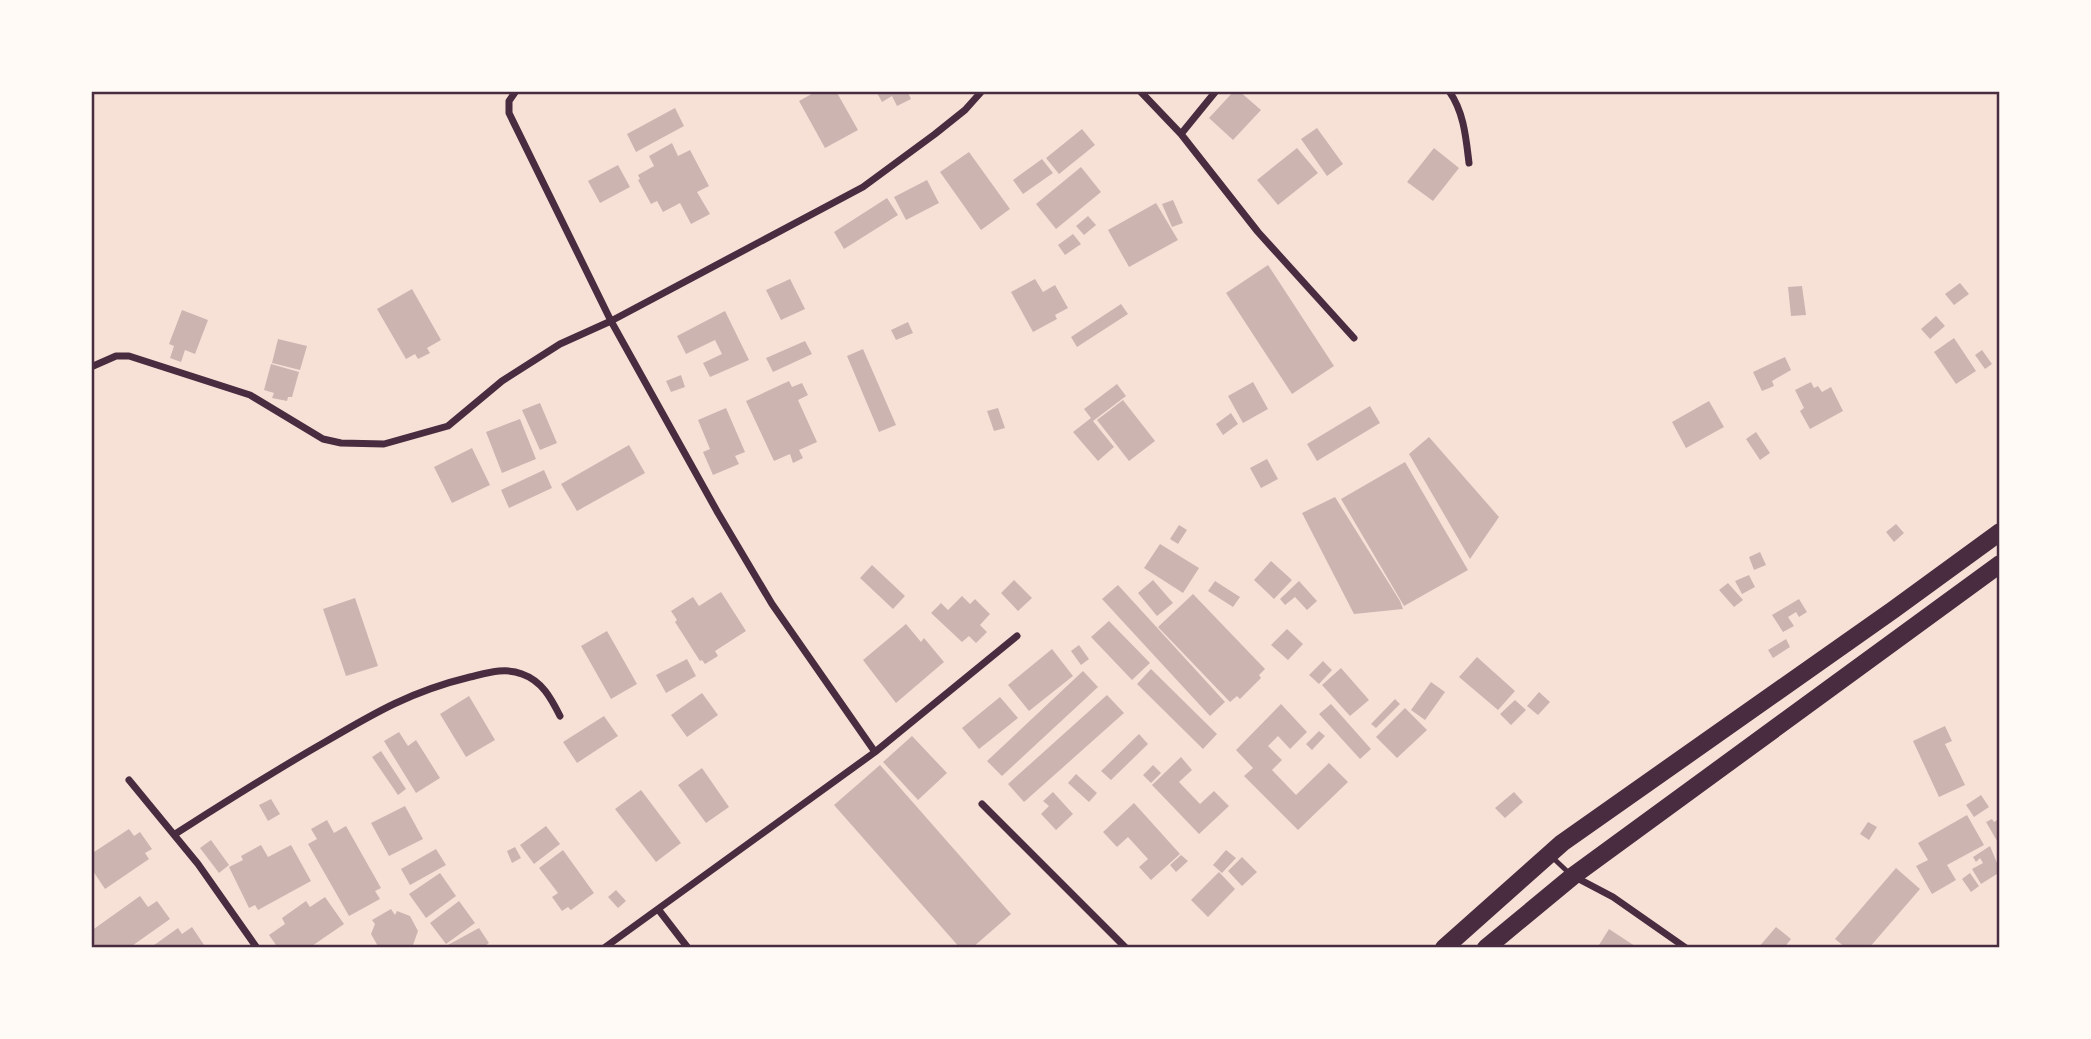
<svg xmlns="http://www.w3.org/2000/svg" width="2091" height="1039" viewBox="0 0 2091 1039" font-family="Arial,sans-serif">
	<rect width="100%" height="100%" fill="#f7e1d7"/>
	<path fill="#ccb4b1" d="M817,91H836L858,130L825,148L799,101Z
		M876,91H907L911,99L897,106L892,96L882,102Z
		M1234,91H1239L1261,110L1233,140L1209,118Z
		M675,108L684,126L636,152L627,134Z
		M1317,128L1343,164L1327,176L1301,139Z
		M1082,129L1095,145L1059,174L1046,158Z
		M672,143L678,156L690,150L709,186L697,192L710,214L691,224L680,203L663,212L657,201L651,204L638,180L640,179L638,175L654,166L649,156Z
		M1297,148L1318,173L1278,205L1257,180Z
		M1434,148L1459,168L1433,201L1407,182Z
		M969,152L1010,209L981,230L940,172Z
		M1042,159L1053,173L1023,194L1013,180Z
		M618,165L630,187L600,203L588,181Z
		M1081,167L1101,192L1056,229L1036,204Z
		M927,180L939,203L906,220L894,197Z
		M887,198L898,215L844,249L834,232Z
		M1173,200L1183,223L1172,227L1162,204Z
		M1156,203L1178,240L1129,267L1108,230Z
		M1088,216L1096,225L1084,235L1076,226Z
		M1073,234L1081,244L1065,255L1058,245Z
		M1268,265L1334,366L1292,394L1226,293Z
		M790,279L805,309L781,320L766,290Z
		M1035,279L1043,292L1055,285L1068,308L1055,315L1057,319L1033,332L1011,292Z
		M1960,283L1969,294L1954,305L1945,294Z
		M1802,286L1806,315L1791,316L1788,287Z
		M412,289L441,340L427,348L430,353L418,359L415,354L406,359L377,309Z
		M1121,304L1128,314L1077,347L1071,337Z
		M182,310L208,320L195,354L185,350L181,362L170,358L174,346L169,344Z
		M725,311L749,360L710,377L703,363L722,354L715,340L686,354L677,336Z
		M1936,316L1945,326L1930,339L1921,329Z
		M908,322L913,333L896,340L891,330Z
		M1954,338L1976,371L1956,384L1934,352Z
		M278,339L307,346L300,370L272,363Z
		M805,341L812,354L773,372L766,358Z
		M863,349L896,425L879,432L847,356Z
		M1982,350L1992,364L1985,369L1975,355Z
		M1785,357L1791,370L1772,381L1774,386L1762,391L1753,372Z
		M271,364L299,372L292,397H288L287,401L272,398L274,393L264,390Z
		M681,375L685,387L671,392L666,381Z
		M789,381L792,387L802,383L808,395L798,400L817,442L799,450L803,458L793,463L790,454L774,461L746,401Z
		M1253,382L1268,409L1243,423L1228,396Z
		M1811,382L1814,388L1818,386L1822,392L1831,387L1843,411L1810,429L1800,411L1804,408L1795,390Z
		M1117,384L1126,396L1093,421L1114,447L1098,461L1073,432L1091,418L1084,409Z
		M1123,400L1155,441L1129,461L1097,420Z
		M1709,401L1724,427L1686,448L1672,422Z
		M540,403L557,443L540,450L522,410Z
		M1370,406L1380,423L1317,461L1307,444Z
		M726,408L745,452L735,456L739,464L713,475L703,452L710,449L698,420Z
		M998,408L1005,428L994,431L987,411Z
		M1231,413L1238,424L1223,435L1216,424Z
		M520,419L536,459L502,473L486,432Z
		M1756,432L1770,453L1760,460L1746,439Z
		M1429,437L1499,517L1470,559L1409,454Z
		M629,445L645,473L577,511L561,484Z
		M472,448L490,485L452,503L434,467Z
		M1267,459L1278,479L1261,488L1250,468Z
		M1405,462L1468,570L1404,606L1341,499Z
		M544,470L552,488L509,508L501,490Z
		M1335,497L1400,601L1403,609L1354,614L1302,513Z
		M1896,524L1904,533L1894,542L1886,532Z
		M1179,525L1187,530L1178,544L1170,539Z
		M1160,544L1199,568L1183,593L1144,568Z
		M1760,552L1766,565L1754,570L1749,557Z
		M1271,561L1292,580L1274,599L1254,580Z
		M872,565L905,596L893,609L860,578Z
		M1749,575L1755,587L1742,594L1735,581Z
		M1014,580L1032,598L1018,611L1001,593Z
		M1153,580L1173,603L1157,616L1138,593Z
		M1215,581L1240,597L1233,607L1208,591Z
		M1299,581L1317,601L1307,610L1295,597L1285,605L1280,599Z
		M1728,583L1743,600L1734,607L1719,590Z
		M1118,585L1225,702L1210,716L1102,599Z
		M721,592L746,631L715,651L718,656L705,664L702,660L700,661L675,622L677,620L671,611L693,597L699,606Z
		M1193,594L1265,669L1259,675L1261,678L1240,699L1237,696L1230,702L1158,627Z
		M962,596L970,604L975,599L990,614L980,625L987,632L976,643L969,636L962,642L931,613L941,603L948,610Z
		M355,598L378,666L346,676L323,609Z
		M1799,599L1807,612L1799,617L1796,612L1788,617L1794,626L1783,632L1772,615Z
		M1109,621L1150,663L1132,680L1091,637Z
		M906,624L921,642L924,638L944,662L896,703L863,660Z
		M1287,629L1303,644L1288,660L1271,645Z
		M607,631L637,684L611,699L581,646Z
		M1786,639L1790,647L1773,658L1768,650Z
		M1079,645L1089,659L1081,665L1071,651Z
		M1052,649L1073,676L1029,711L1008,685Z
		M1477,657L1515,691L1498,710L1459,677Z
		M687,659L696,676L666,693L656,675Z
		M1323,661L1332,670L1319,684L1309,675Z
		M1341,668L1369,700L1350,716L1322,685Z
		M1151,669L1217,734L1203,749L1137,684Z
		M1083,671L1098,687L1002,776L987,761Z
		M1431,682L1445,692L1425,720L1411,710Z
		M1539,692L1550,702L1538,715L1527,706Z
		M702,693L718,715L687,737L671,715Z
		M1107,695L1124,713L1024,802L1008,784Z
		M469,696L495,740L466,757L440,714Z
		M1000,697L1018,718L979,749L962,728Z
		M1395,699L1400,704L1376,728L1371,724Z
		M1515,700L1526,710L1511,725L1500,714Z
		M1281,704L1307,732L1290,749L1278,736L1268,746L1282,760L1272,770L1296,795L1329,763L1348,782L1298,830L1244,776L1253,768L1236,750Z
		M1331,704L1371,749L1360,759L1319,714Z
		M1405,708L1427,730L1397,758L1376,737Z
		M604,716L618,736L577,763L563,742Z
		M1945,726L1952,741L1945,744L1965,785L1939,797L1913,741Z
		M1319,731L1325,736L1312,750L1306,744Z
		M399,732L408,746L416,740L440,778L416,793L384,741Z
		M1139,734L1148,744L1111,780L1101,771Z
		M912,736L947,773L918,800L883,762Z
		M381,751L406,789L398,795L372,757Z
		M1181,757L1192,770L1179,782L1200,804L1214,791L1229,806L1199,834L1152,785Z
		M880,765L1011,914L972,948H960L834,805Z
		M1153,765L1161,773L1151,783L1143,775Z
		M702,768L729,807L706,823L678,785Z
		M1076,774L1097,793L1089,802L1068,783Z
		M641,790L681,843L656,862L615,809Z
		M1053,792L1073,814L1056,830L1041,814L1049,806L1043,801Z
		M1514,792L1523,802L1505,818L1495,808Z
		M1981,795L1989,807L1974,817L1966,805Z
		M271,799L280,814L268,821L259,805Z
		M1134,803L1180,854L1151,880L1139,867L1148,859L1128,837L1117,847L1103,832Z
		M405,806L423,839L389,856L371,823Z
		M1967,815L1984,845L1947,865L1956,880L1932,894L1916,866L1928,860L1918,843Z
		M2000,818V846L1986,822L1992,819L1994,822Z
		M327,820L334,833L346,826L381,888L375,891L380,899L349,916L308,844L317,839L311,829Z
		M1868,822L1877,827L1869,840L1860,834Z
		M546,826L560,844L534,864L520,845Z
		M129,829L134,836L140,832L152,849L145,853L149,859L105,889L91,868V854Z
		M211,840L229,865L219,873L200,848Z
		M261,845L268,857L291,845L311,881L258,910L255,905L249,908L229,867L243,860L241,856Z
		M1990,846L1997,863L2000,861V872L1981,884L1972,869L1983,863L1980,858L1976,862L1973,857Z
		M515,847L521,858L512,863L507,851Z
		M436,849L446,865L410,885L401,869Z
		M563,850L594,893L571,910L568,907L562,911L552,897L558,893L539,868Z
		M1226,850L1236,858L1222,873L1213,865Z
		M1181,855L1188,861L1176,872L1170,865Z
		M1242,857L1257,872L1242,886L1228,871Z
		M1896,868L1920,889L1869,948H1846L1835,939Z
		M1219,872L1235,889L1208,917L1191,900Z
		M440,873L456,896L426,918L409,894Z
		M1970,873L1979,886L1971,892L1962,879Z
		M616,890L626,901L618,908L608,897Z
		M140,896L148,907L157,901L170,919L129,948H97L91,940V931Z
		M325,897L344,924L309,948H278L269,935L285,924L282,918L306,901L310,907Z
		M459,901L475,923L446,944L430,923Z
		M391,909L395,915L397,911L410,916L418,931L413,945L408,948H379L371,934L375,924L372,920Z
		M192,927L206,948H150L178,928L182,934Z
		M1776,927L1791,939L1784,948H1758Z
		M479,928L489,943L482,948H447L446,946Z
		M1609,929L1638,948H1604L1599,945Z"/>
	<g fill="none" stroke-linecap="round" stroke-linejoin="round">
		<path stroke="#4a2c40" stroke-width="5" d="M1552,857L1570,874"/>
		<path stroke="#4a2c40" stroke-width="7" d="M516,91L509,101V113L611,321L718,513L772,604L875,752
			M1140,91L1181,134L1258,232L1354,338
			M1449,91C1464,112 1466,138 1469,163
			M1181,134L1216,91
			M91,367L116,356H129L250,395L323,439L341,443L384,444L448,426L502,381L560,344L611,321L863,187L935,134L965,110L982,91
			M129,780L198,864L257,948
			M982,804L1126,948
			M175,834C224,803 274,771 325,742C376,712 412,691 470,677C487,673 505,667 522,674C542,681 551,698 560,716
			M1575,877L1613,897L1686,948
			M658,909L688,948
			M604,948L875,752L1017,636"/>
		<path stroke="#4a2c40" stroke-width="18" d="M1444,948L1562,843L1893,610L2000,532
			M1486,948L1573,876L2000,564"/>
	</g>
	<rect width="2091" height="1039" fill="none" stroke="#fffaf5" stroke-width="186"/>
	<rect x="93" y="93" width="1905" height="853" fill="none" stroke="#4a2c40" stroke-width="2.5"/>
</svg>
